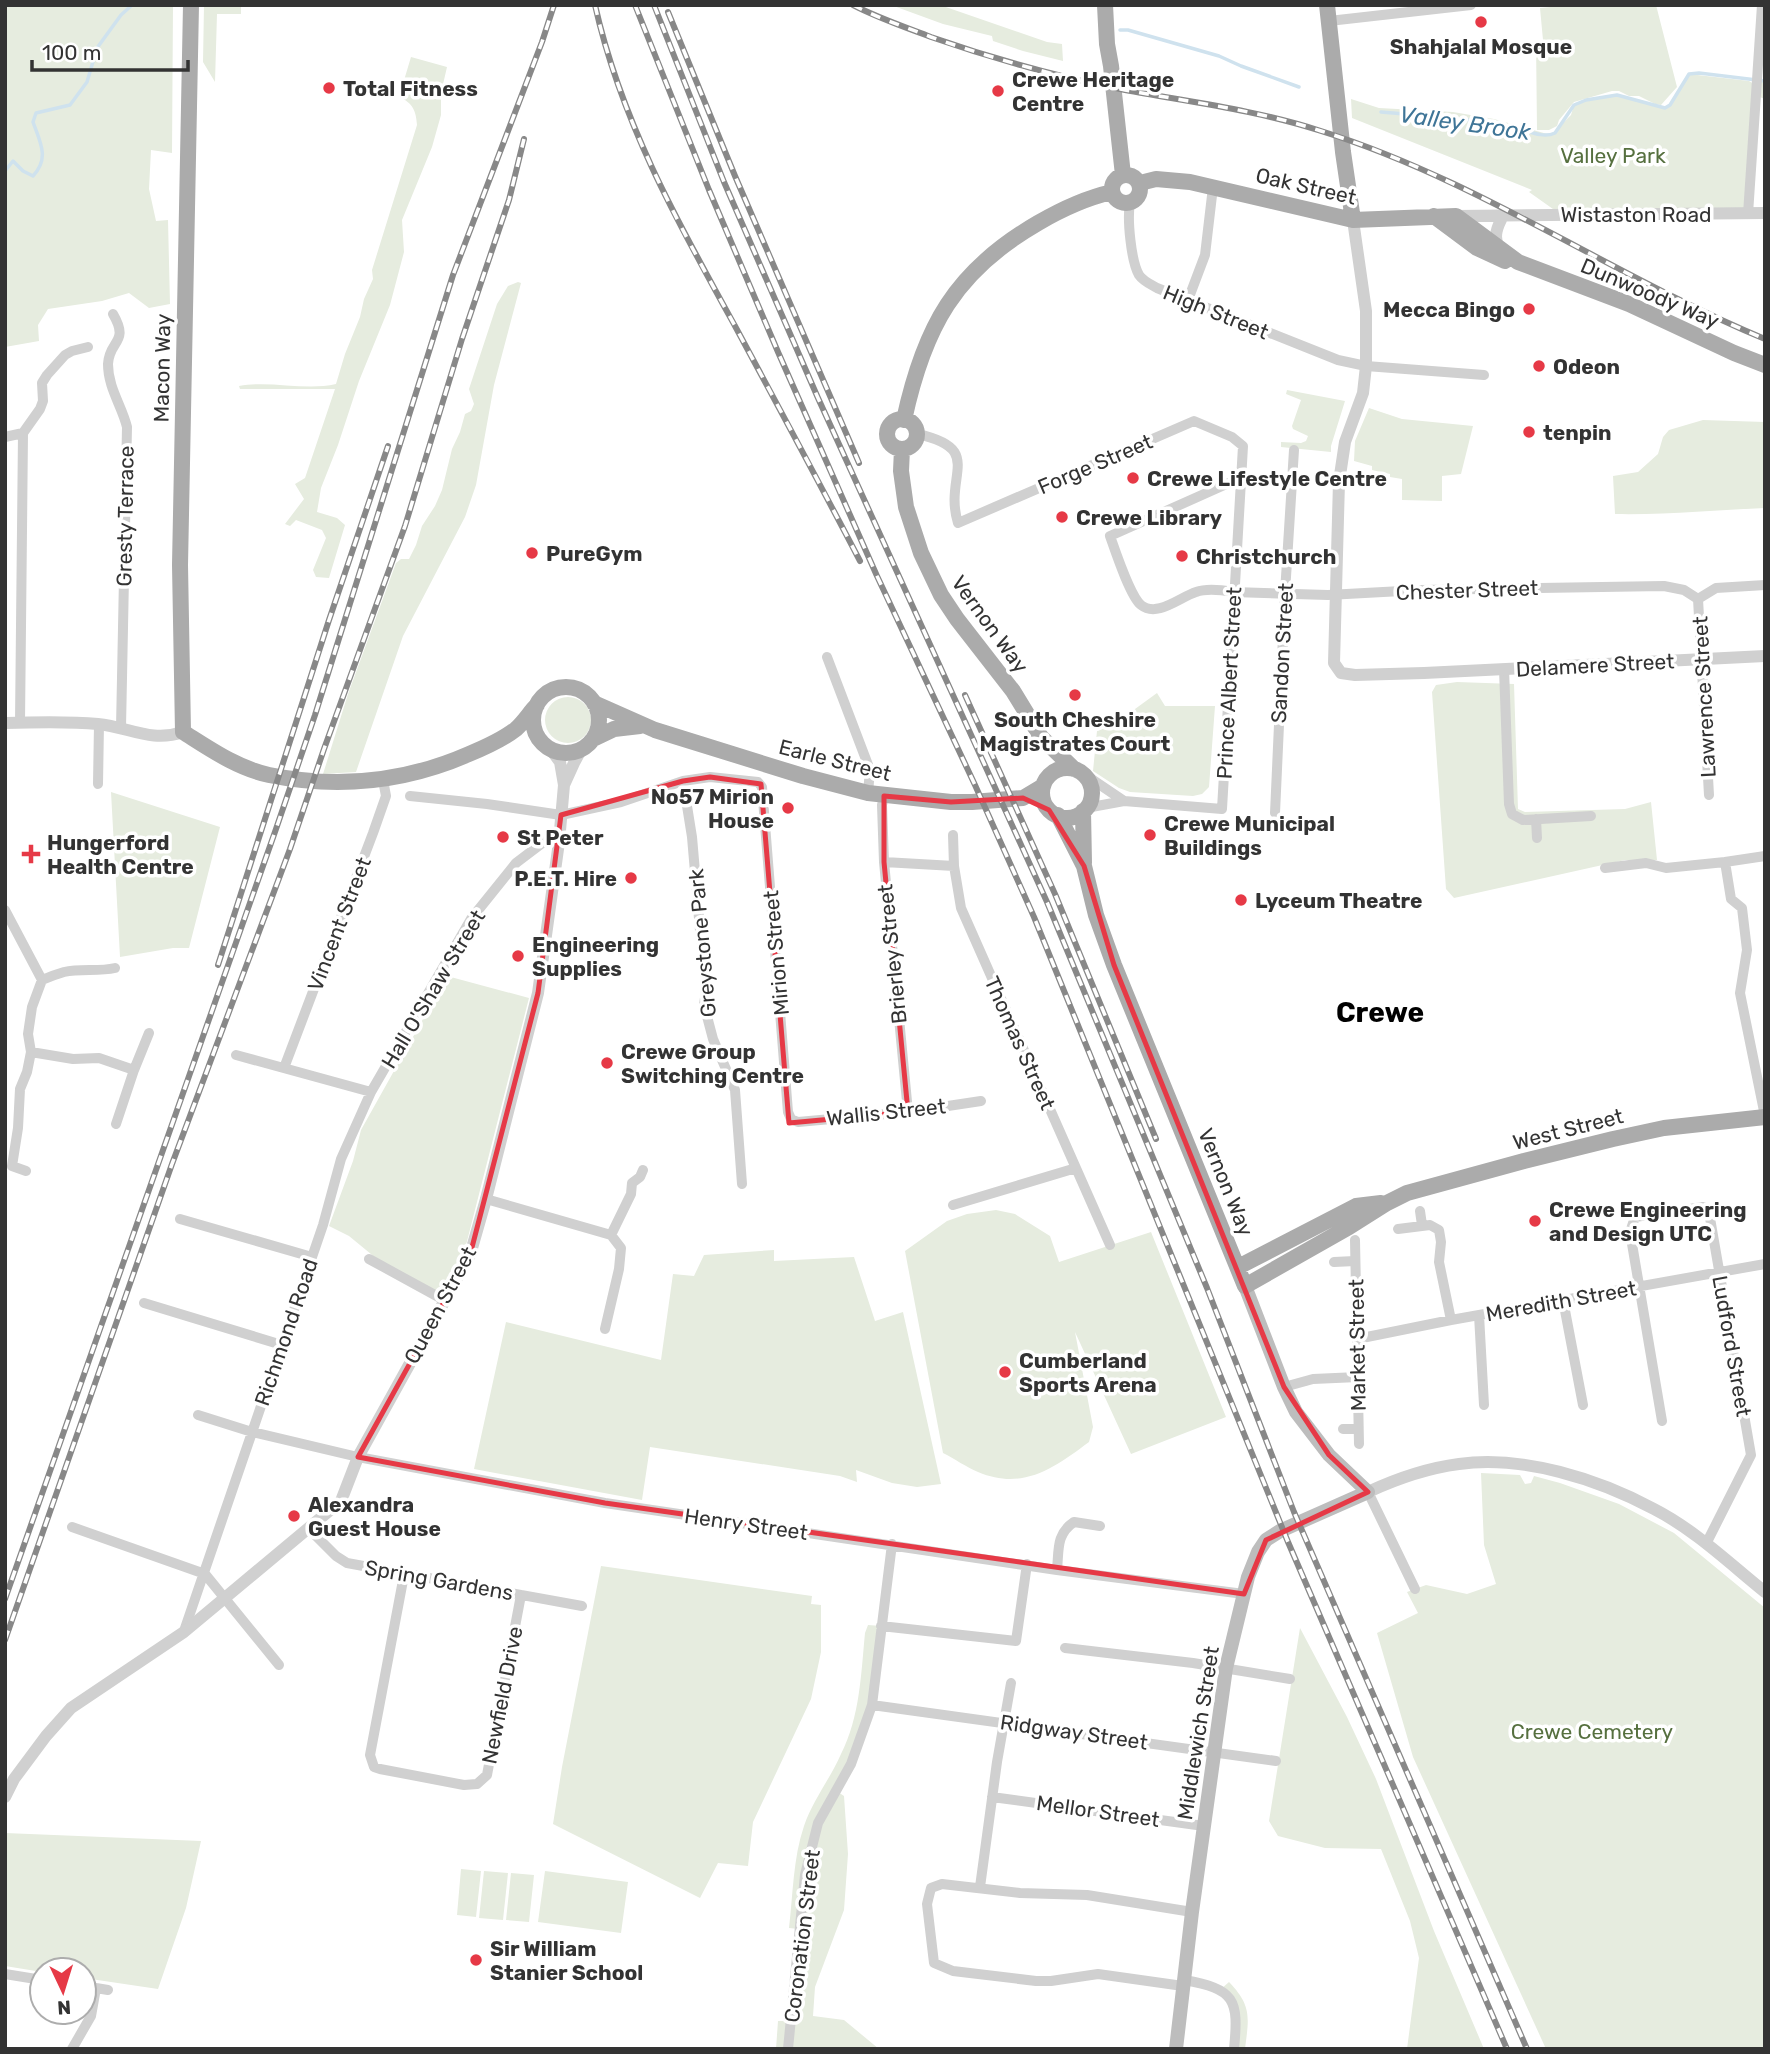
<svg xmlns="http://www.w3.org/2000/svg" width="1770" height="2054" viewBox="0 0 1770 2054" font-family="Rubik,sans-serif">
	<rect width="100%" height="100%" fill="#fff"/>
	<path fill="#e6ecdf" d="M5,5H173L172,153L151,150L149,189L156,221L168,220L170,304L149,308L129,293L102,301L48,309L38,325L39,341L5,347Z
		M204,5H241V14H217L215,82L203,62Z
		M891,5H940L1047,42L1062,44L1063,61L1023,51L993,41L992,36L943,24Z
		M1571,5H1656L1677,87L1661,105L1655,104L1639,96H1629L1619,91H1612L1574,102L1559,120L1557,126L1549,130H1537L1536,41L1543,40L1540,8Z
		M411,57L447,67L441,93V115L432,147L402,220L404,252L390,305L359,381L338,445L321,488L317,512L337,518L345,525L329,578L316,577L313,570L326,538L322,530L296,520L290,526L285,524L304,499L295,484L305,478L335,389H240L239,386C270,380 305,391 336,384L345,354L360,317L364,299L373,279L372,270L417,125C416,111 413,103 399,97Z
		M1689,74L1749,81L1757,86L1765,78V99L1757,96L1748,214H1560L1529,192L1532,190L1352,118L1351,99L1379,108L1453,112L1494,119L1551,135L1571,115L1574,105L1586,100L1617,95L1665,108L1670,105Z
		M518,282L521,283L494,385L476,485L465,517L403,636L356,772L323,774L348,694L396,563L401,559H409L416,545L422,526L435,506L442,490L452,449L460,432L465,414L471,411L474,404L469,389L497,304L508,286Z
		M1287,390L1345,401L1331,446V452L1281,447V442L1301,443L1306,441L1308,436L1293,429L1292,426L1301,400L1286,394Z
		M1369,408L1402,419L1473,426L1461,474L1442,476V501L1402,500V479L1390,477V474L1372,470V466L1354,461L1355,441Z
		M1703,420L1765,422V508C1715,510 1665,515 1615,514L1613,476L1638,472L1658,454L1663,437L1669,430Z
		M1457,682L1514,684L1518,809L1525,812L1625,809L1651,802L1657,860H1625L1454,898L1446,889L1432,692L1436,685Z
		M1157,693L1165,706H1215L1209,787L1202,794L1193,796L1130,792L1119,788L1093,771L1097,731L1113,725Z
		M545 720a23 23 0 1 1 46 0a23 23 0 1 1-46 0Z
		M111,792L220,827L189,948H173L120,957Z
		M447,976L529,998L464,1253L439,1295L377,1259L349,1236L329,1226L353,1161L361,1130Z
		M996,1210L1015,1214L1050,1236L1059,1262L1151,1232L1226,1417L1131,1454L1075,1332L1093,1427L1089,1442C1054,1468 1023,1491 978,1472C966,1467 955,1459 943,1453L905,1251L947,1221L967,1214Z
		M774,1250V1261L854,1257L875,1321L903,1312L941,1484L917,1487L892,1483L856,1470L857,1482L840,1476L650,1447L642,1500L474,1469L506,1322L661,1360L673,1274L694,1276L704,1255Z
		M1481,1473L1520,1475L1525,1484L1531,1483L1534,1476L1560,1483L1619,1504L1674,1533L1765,1608V2049H1546L1413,1757L1377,1633L1418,1613L1407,1592L1426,1585L1467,1594L1496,1584L1484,1545Z
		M601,1566L812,1596L811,1604L821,1605V1652L811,1699L753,1822L748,1866L718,1863L700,1898L553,1824L562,1767Z
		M868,1625L881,1626L872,1705L835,1790L844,1796L848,1854L844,1910L815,1987L813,2016L844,2020L879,2049H776L778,2021H790L799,1929L789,1928C793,1895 793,1858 804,1826C813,1800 830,1779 841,1754C860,1717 861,1674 865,1633Z
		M1300,1628L1347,1717L1376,1779L1434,1931L1484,2049H1407L1419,1958L1410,1921L1381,1849L1325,1848L1278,1836L1269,1821Z
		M5,1833L201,1841L186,1908L158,1989L84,1978V1970H42V1972L5,1966Z
		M461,1869L481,1871L476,1917L457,1915Z
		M484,1871L508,1873L503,1920L479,1918Z
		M545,1871L628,1882L621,1933L538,1922Z
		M511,1873L534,1875L529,1922L506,1920Z
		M1229,1982C1252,2006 1249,2017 1245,2049H1234L1237,2017L1221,1989Z"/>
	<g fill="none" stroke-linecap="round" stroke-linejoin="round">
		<path stroke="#cfe2ee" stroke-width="3.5" d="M1120,30H1128L1219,56L1241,66L1299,87
			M1381,112C1425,116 1469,118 1513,127C1527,130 1542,139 1555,133L1574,105L1586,100L1617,95L1665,108L1670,105L1689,74L1699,73L1765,81
			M5,171L13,161L23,171L33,176C50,158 40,142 33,122L36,113L70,105L87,82L97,48L121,15L132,5"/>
		<path stroke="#d0d0d0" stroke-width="10" d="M1329,21L1471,5
			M1130,203C1127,219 1131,261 1139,275C1143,281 1150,284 1157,288L1338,360L1366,366L1484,375
			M1748,214L1762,5
			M1188,300L1205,255L1213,187
			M113,314C130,343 109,340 108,364C108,388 122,406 127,427L121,728
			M917,434C986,449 943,475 958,523L1194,421L1232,437L1243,446L1222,809L1124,801L1086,808
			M5,437L23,433
			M1240,478L1110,536C1115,550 1130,596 1141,605C1157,618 1180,597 1196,592C1207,588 1222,590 1233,592L1328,595L1420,590L1664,586L1684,590L1698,599
			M1698,599L1709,795
			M1698,599L1716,588L1765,585
			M827,657L870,770L868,793
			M1504,669L1509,804L1512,814L1523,820L1591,816
			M20,723L23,433L40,409L43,401L42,383L47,375L65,355L72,351L88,347
			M1084,774L1124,801
			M683,781L692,837L700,930L707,983L704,1005L713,1039L735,1090L742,1184
			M98,784L99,724
			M410,796L487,804L561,815L621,802L683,781L710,777L758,782L762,787L788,1112L791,1119L798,1122L908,1112L981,1101
			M884,796L882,805L884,862L908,1112
			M1275,813L1285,593L1294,450
			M1536,819L1537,838
			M953,835L954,866L961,908L1110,1245
			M884,862L954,866
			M1725,862L1731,899L1742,908L1747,950L1740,993L1765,1116
			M1605,868L1646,863L1666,868L1725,862L1765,856
			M5,910L42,980L32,1007L28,1034L31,1052L27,1072L20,1089L18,1128L12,1166L26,1171
			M42,980C49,977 57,974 64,972C81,968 98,972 115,968
			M31,1052L73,1059L99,1058L134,1070
			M236,1055L371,1092
			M284,1068L373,833L386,796L383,780
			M116,1124L134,1070L149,1033
			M486,1199L611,1235
			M953,1205L1076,1168
			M1420,1211L1422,1225
			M180,1219L312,1257
			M1398,1229L1430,1225L1439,1230L1441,1242L1439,1262L1451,1320
			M1355,1240L1359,1444
			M369,1259L444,1300
			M1334,1262L1355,1261
			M1563,1300L1583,1405
			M144,1303L282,1345
			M1479,1315L1484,1405
			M605,1329L619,1269L621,1248L611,1235L631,1194L632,1183L640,1177L643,1170
			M1357,1339L1451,1320L1765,1264
			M1284,1387L1313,1379L1358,1377
			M198,1415L252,1432L358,1457L605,1503L1057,1570L1244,1594
			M1662,1421L1630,1232L1635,1217L1703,1207L1710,1218L1751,1455L1706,1544
			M1343,1429H1358
			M1368,1492L1415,1589
			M72,1527L205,1574
			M309,1529L336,1556L347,1563L582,1606
			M1057,1570C1059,1550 1056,1534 1074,1522L1100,1526
			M205,1574L279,1665
			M404,1575L370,1755L374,1767L380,1769L464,1785L477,1784L487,1775L521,1595
			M881,1626L1016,1641L1027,1564
			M184,1631L323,1225L341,1159L371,1092L471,919L516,863L545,841L559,833
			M1065,1648L1193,1663L1290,1679
			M872,1705L1276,1761
			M992,1797L1204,1826
			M980,1887L997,1762L1011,1683
			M5,1974L42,1980
			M1184,1980C1235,1989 1239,1999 1234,2049
			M84,1986L108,1990
			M1183,1986L1098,1974L1051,1981H1036L953,1971L934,1963L927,1904L931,1888L942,1884L1020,1893L1087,1895L1192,1912
			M72,2049L91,2016L96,1988
			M788,2049L805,1875L818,1823L851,1764L872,1705L892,1544"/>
		<path stroke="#d0d0d0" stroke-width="12" d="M1456,216L1765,213
			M1353,220L1366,311V366L1363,393L1345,442L1339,482L1334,663L1341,673L1355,675L1424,673L1765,656
			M1499,248C1493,237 1497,227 1503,216
			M5,723C36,722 67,721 98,724C129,727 151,743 183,732
			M549,747L560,762L564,785
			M1368,1492C1396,1479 1428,1468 1459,1464C1523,1455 1598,1479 1654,1509C1695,1530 1729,1563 1765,1592
			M5,1797L14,1779L46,1736L71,1708L184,1632L341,1501L358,1457L470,1255L486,1199L538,993L559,842L564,785L574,763L582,748"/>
		<path stroke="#bdbdbd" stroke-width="14" d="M1176,2049L1192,1912L1226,1668L1248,1577L1258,1552L1266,1540L1280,1531L1368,1492L1329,1455L1296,1412L1284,1387L1245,1286"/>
		<path stroke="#ababab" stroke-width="16" d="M191,5L180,565L183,732C210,749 237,768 269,775C338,789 405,782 469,754C486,747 502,740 516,729C524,722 530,712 537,705
			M1105,5L1107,44L1111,66L1123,175
			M1327,5L1343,152L1353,220
			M1112 189a14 14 0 1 1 28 0a14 14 0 1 1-28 0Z
			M1140,183L1156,179L1190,182L1353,220L1456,216L1518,262L1629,304L1734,353L1765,365
			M1434,216L1477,248L1505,261
			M887 434a15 15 0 1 1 30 0a15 15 0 1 1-30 0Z
			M904,420C924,327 955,271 1038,223C1062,209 1086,198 1112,192
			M902,449L901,471L906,507L921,553L941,595L957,619L1013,691L1041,737L1074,769
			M533 720a33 33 0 1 1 66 0a33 33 0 1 1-66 0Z
			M594,703L655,730L803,776L868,793L951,802H972L1023,798L1043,786
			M593,739L614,729L640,726
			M1042 793a25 25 0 1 1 50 0a25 25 0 1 1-50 0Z
			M1083,811L1084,863
			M1058,815L1084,866L1096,915L1114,965L1245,1286L1349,1227L1387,1203L1407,1193L1524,1161L1613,1139L1664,1128L1765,1117
			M1238,1267L1356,1206L1381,1203"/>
		<defs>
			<path id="rail" d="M595,5C621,121 678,223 735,326C777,404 819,482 860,561
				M635,5L709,190L778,352L877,576L975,785L1034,917L1288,1542L1507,2049
				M654,5L724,182L818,398L1047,902L1207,1288L1294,1512L1527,2049
				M853,5C878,18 905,27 931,37C994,59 1059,77 1125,90C1190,102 1257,110 1321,131C1478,180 1613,276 1765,339
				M668,12L735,176L859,463
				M965,695L1055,894L1156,1139
				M218,965L329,620L388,446
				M5,1599L276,829L315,715L453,275L542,42L554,5
				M5,1640L172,1164L290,849L324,749L405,526L462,339L509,200L524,139"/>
		</defs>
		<use href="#rail" stroke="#888" stroke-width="6"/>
		<use href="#rail" stroke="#fff" stroke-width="3.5" stroke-dasharray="10" stroke-linecap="butt"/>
	</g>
	<path fill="none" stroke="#e63946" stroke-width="5" stroke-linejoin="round" d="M710,777L761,784L789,1123L908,1112L884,862V796L951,802L1023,798L1049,810L1084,866L1114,965L1284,1387L1329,1455L1368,1492L1266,1540L1244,1594L605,1503L358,1457L470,1255L538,993L561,815L683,781Z"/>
	<g fill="#e63946" stroke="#fff" stroke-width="2.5">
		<circle cx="1481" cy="22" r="7"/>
		<circle cx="329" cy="88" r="7"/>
		<circle cx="998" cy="91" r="7"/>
		<circle cx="1529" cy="309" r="7"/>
		<circle cx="1539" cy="366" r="7"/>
		<circle cx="1529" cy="432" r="7"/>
		<circle cx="1133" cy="478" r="7"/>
		<circle cx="1062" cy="517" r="7"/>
		<circle cx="532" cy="553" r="7"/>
		<circle cx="1182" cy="556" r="7"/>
		<circle cx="1075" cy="695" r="7"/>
		<circle cx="788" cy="808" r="7"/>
		<circle cx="1150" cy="835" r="7"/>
		<circle cx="503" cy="837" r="7"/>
		<path d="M27.5 843.5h7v7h7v7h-7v7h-7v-7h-7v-7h7z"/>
		<circle cx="631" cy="878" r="7"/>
		<circle cx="1241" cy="900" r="7"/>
		<circle cx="518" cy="956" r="7"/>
		<circle cx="607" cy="1063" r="7"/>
		<circle cx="1535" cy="1221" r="7"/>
		<circle cx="1005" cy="1372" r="7"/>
		<circle cx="294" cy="1516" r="7"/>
		<circle cx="476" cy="1960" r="7"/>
	</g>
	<g text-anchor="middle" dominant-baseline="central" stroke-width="7" stroke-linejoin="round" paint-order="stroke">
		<g font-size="21" font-weight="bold" fill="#333" stroke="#fff" text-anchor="start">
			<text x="1481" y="46" text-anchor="middle">Shahjalal Mosque</text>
			<text x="1012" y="79">Crewe Heritage<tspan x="1012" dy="24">Centre</tspan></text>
			<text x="343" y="88">Total Fitness</text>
			<text x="1515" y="309" text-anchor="end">Mecca Bingo</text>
			<text x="1553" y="366">Odeon</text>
			<text x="1543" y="432">tenpin</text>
			<text x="1147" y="478">Crewe Lifestyle Centre</text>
			<text x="1076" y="517">Crewe Library</text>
			<text x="546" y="553">PureGym</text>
			<text x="1196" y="556">Christchurch</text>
			<text x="1075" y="719" text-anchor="middle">South Cheshire<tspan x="1075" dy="24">Magistrates Court</tspan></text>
			<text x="774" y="796" text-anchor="end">No57 Mirion<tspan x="774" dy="24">House</tspan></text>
			<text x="1164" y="823">Crewe Municipal<tspan x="1164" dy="24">Buildings</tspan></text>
			<text x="517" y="837">St Peter</text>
			<text x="47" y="842">Hungerford<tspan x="47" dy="24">Health Centre</tspan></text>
			<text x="617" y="878" text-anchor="end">P.E.T. Hire</text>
			<text x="1255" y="900">Lyceum Theatre</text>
			<text x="532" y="944">Engineering<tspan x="532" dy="24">Supplies</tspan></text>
			<text x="621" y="1051">Crewe Group<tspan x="621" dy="24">Switching Centre</tspan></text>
			<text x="1549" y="1209">Crewe Engineering<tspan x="1549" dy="24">and Design UTC</tspan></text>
			<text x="1019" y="1360">Cumberland<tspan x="1019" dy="24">Sports Arena</tspan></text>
			<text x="308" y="1504">Alexandra<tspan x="308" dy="24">Guest House</tspan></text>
			<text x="490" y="1948">Sir William<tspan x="490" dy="24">Stanier School</tspan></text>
		</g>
		<g font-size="21" fill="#56703f" stroke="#fff">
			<text x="1613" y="155">Valley Park</text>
			<text x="1592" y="1731">Crewe Cemetery</text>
		</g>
		<g font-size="21" fill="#333" stroke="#fff">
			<text transform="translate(1306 186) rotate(13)">Oak Street</text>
			<text x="1636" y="214">Wistaston Road</text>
			<text transform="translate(1650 293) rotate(23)">Dunwoody Way</text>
			<text transform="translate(1216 312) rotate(22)">High Street</text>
			<text transform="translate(162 368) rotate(-89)">Macon Way</text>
			<text transform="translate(1095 464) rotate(-23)">Forge Street</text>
			<text transform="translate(125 516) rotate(-89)">Gresty Terrace</text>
			<text transform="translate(1467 590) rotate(-2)">Chester Street</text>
			<text transform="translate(990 624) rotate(54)">Vernon Way</text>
			<text transform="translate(1282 653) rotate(-87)">Sandon Street</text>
			<text transform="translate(1595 665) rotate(-3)">Delamere Street</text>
			<text transform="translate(1229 683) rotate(-87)">Prince Albert Street</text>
			<text transform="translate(1704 697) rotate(-93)">Lawrence Street</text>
			<text transform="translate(835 760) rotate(14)">Earle Street</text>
			<text transform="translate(339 924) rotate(-69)">Vincent Street</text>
			<text transform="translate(702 943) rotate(-95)">Greystone Park</text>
			<text transform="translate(776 953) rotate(-95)">Mirion Street</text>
			<text transform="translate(892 954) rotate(-96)">Brierley Street</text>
			<text transform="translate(433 989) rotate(-59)">Hall O'Shaw Street</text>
			<text transform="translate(1020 1043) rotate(66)">Thomas Street</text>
			<text transform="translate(886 1112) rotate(-6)">Wallis Street</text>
			<text transform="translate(1568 1129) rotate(-14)">West Street</text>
			<text transform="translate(1226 1182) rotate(68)">Vernon Way</text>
			<text transform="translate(1561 1301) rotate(-10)">Meredith Street</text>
			<text transform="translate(440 1305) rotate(-62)">Queen Street</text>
			<text transform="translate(286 1332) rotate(-71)">Richmond Road</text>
			<text transform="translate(1357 1345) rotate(-91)">Market Street</text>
			<text transform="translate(1732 1346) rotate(80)">Ludford Street</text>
			<text transform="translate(746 1524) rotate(8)">Henry Street</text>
			<text transform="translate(439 1580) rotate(10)">Spring Gardens</text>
			<text transform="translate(502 1695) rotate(-79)">Newfield Drive</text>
			<text transform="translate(1074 1732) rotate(8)">Ridgway Street</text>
			<text transform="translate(1198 1733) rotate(-81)">Middlewich Street</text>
			<text transform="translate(1098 1811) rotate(8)">Mellor Street</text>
			<text transform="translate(802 1936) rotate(-83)">Coronation Street</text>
		</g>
		<g font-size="23" font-style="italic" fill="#3f7597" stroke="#fff">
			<text transform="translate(1465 123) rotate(8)">Valley Brook</text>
		</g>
		<g font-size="28" font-weight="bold" fill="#000" stroke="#fff">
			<text x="1380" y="1012">Crewe</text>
		</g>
	</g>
	<rect width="1770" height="2054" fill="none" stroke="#333333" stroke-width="14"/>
	<g transform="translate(63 1991) rotate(176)"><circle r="33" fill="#ffffff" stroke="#adadad" stroke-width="2"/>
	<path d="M0-5L12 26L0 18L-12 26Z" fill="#e63946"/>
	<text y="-10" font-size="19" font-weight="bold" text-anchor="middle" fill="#333333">N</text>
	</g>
	<path d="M32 60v10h156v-10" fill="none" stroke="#333333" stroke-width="3.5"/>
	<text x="42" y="60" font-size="21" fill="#333333" stroke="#ffffff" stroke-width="5" paint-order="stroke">100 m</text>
</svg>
